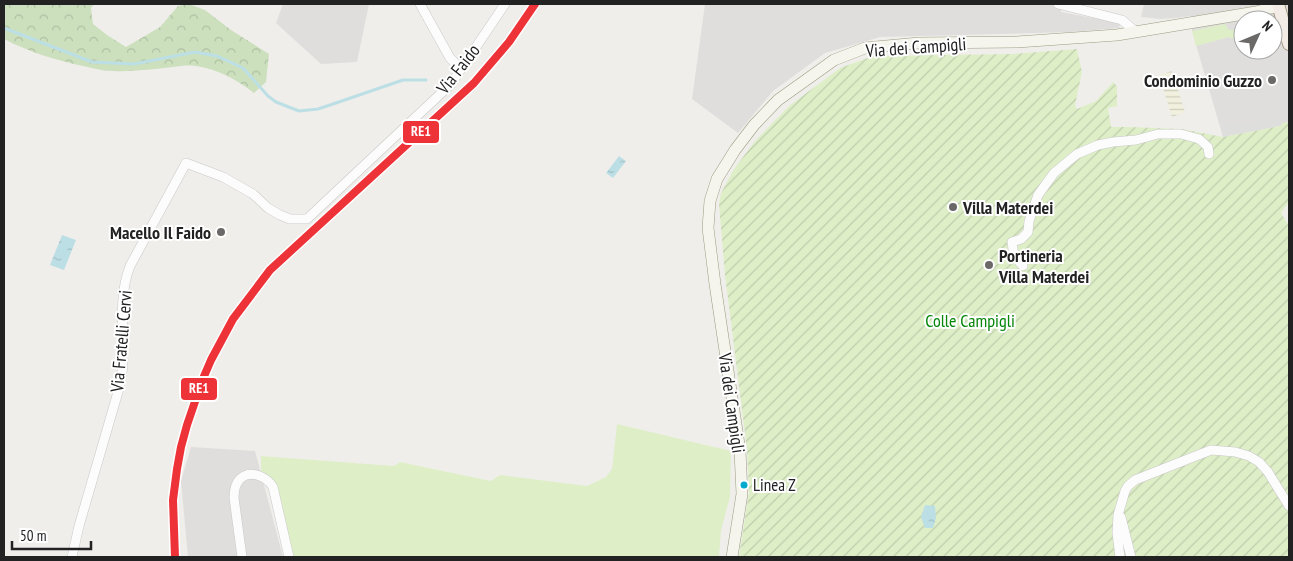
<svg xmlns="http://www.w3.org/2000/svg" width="1293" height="561" viewBox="0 0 1293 561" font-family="'PT Sans Narrow',sans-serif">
	<defs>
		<pattern id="farmland-rules" width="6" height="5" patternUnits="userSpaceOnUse" patternTransform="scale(1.25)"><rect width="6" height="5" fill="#f1f0de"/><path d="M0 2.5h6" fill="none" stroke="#cecebe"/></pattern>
		<pattern id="forest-crowns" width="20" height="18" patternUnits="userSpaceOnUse" patternTransform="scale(1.25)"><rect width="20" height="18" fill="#cce0be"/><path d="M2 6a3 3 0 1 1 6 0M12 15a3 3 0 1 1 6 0" fill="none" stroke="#afc0a3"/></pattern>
		<pattern id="garden-furrows" width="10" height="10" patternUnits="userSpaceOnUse" patternTransform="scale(1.25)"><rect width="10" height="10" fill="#deefc8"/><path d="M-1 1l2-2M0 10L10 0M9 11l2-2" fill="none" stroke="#becdac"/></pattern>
		<pattern id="water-ripples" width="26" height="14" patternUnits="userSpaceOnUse" patternTransform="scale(1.25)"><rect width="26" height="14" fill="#bcdfe5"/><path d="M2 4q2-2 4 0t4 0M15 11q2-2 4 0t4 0" fill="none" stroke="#a1bfc4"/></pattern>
	</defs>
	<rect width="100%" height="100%" fill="#f0eeeb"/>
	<path fill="#dfdedc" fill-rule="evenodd" d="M283,4H369L357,62L321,64L276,23Z
		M705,4H1062L1061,12L1120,23L1119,28L1071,32L880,37L825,53L773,91L738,133L692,99Z
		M1190,4H1289V122L1223,137L1192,31ZM1243,20H1273V50H1243Z
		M191,447L255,451L283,557H188L181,481Z"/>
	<path fill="#dededc" d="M1144,4H1190L1191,16L1174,18L1161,19L1141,17Z
		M1279,119L1282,123L1281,126L1223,137L1221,126Z"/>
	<path fill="url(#farmland-rules)" d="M1172,71L1185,112L1172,117L1159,75Z"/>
	<path fill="#deefc8" d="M1225,24L1229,30H1243V32L1238,39H1234L1229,37L1196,46L1192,31Z
		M617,424L731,451L730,497L721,530L719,557H291L273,487L261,473V456L394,466L400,462L491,481L500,475L587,486L606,477L612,469Z"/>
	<path fill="url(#forest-crowns)" d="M4,4H94L91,8L93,24L107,35L126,47L160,27L178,6L189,4L205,10L231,30L269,54L266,82L254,93C237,80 218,69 196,66C188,65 181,66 173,67C153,69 133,72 113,71C102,71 93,68 83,66C55,60 29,52 4,39Z"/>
	<path fill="url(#garden-furrows)" d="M1077,49L1082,72L1075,105L1077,109L1096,101L1113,82L1117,86V106L1108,108L1111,127H1129L1182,129L1223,137L1281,126L1282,123L1289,122V202L1281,213L1289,226V557H739L749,492L747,449L725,275L719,204L721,193L734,169L755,141L789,106L840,68L873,56L1013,54Z"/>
	<path fill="url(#water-ripples)" d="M619,156L626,161L613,178L606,173Z
		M62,235L76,240L64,270L50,265Z
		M925,505L935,506L936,518L933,528H925L921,517Z"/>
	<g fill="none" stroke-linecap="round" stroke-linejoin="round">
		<path stroke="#bcdfe5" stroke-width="3" d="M4,28L92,62L134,64L195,52L217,56L243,68L268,96L276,102L299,111L318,109L333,104L403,80H426"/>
		<defs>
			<path id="street" d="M420,4L450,58L461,69
				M1058,4L1122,20L1136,32
				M1023,266L1014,256L1012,242L1021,239L1028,232L1029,221L1038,195L1054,173L1077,154L1098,145L1113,142L1136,140L1158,134H1181L1199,139L1208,147L1209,154
				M1121,517L1131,557
				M72,557L79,526L118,392C120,382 123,372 123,362C124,329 118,297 130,266L186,163L223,177L253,194L268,208L280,215L290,219H307L451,84L505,4
				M242,557L234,498C234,492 235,484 240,479C251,469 267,477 273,487L289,557
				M1120,557L1117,533L1118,515L1125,491L1128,486L1135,480L1211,450L1235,452L1249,456L1259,462L1268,472L1289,506"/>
			<path id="secondary" d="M732,557L742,494L740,451L715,284L708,228L710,201L717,179L735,150L754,125L778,100L834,60L865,48L919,43L1017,42L1117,35L1256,12L1278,6"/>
			<path id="primary" d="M1278,4L1289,44"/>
		</defs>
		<use href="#street" stroke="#c9c8c7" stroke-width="10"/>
		<use href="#secondary" stroke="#9b9c81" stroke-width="12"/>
		<use href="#primary" stroke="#a79b86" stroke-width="14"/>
		<use href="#street" stroke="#fdfcfc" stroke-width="9"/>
		<use href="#secondary" stroke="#f5f5ed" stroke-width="11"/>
		<use href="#primary" stroke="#f3ece6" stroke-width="12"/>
		<defs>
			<path id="rail-1" d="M175,557L173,500L177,469L181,447L187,425L202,381L211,360L233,319L270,270L474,83L509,42L535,4"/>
		</defs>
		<use href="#rail-1" stroke="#fff" stroke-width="11"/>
		<use href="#rail-1" stroke="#ee3338" stroke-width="8"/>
	</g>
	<g fill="#6a6968" stroke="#fff" stroke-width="2">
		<circle cx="1272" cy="80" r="5"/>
		<circle cx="953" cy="207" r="5"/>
		<circle cx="221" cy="232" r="5"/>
		<circle cx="989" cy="265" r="5"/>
	</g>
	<circle fill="#00a9ce" stroke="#fff" stroke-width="2" cx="744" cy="485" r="4.5"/>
	<g text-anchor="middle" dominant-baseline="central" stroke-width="4" stroke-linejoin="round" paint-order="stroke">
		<g font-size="17" fill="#222" stroke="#fff" text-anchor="start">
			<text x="753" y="485">Linea Z</text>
		</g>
		<g font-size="18" fill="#222" stroke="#fff">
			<text transform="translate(916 47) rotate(-4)">Via dei Campigli</text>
			<text transform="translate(458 69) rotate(-52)">Via Faido</text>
			<text transform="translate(121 341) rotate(-85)">Via Fratelli Cervi</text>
			<text transform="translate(732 403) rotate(82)">Via dei Campigli</text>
		</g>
		<g font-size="18" font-weight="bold" fill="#222" stroke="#fff" text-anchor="end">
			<text x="1262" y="80">Condominio Guzzo</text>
			<text x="963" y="207" text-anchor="start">Villa Materdei</text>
			<text x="211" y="232">Macello Il Faido</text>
			<text x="999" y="255" text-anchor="start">Portineria<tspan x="999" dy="21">Villa Materdei</tspan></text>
		</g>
		<g font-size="18" fill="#058608" stroke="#fff">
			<text x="970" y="320">Colle Campigli</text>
		</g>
	</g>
	<g stroke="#fff" stroke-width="2">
		<rect x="402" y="120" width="38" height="24" rx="5" fill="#ee3338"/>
		<rect x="180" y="377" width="38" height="24" rx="5" fill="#ee3338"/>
	</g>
	<g font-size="14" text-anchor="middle" font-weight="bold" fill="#fff">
		<text x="421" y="136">RE1</text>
		<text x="199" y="393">RE1</text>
	</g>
	<rect width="1293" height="561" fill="none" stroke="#222222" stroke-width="10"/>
	<g transform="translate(1258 35) rotate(46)"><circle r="24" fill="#ffffff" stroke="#a7a7a7"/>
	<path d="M0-4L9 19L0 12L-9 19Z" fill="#6a6968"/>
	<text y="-8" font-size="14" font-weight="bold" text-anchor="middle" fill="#222222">N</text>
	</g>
	<path d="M12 541v8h79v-8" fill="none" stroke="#222222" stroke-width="2.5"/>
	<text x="20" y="541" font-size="15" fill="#222222" stroke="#ffffff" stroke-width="4" paint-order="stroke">50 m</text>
</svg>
